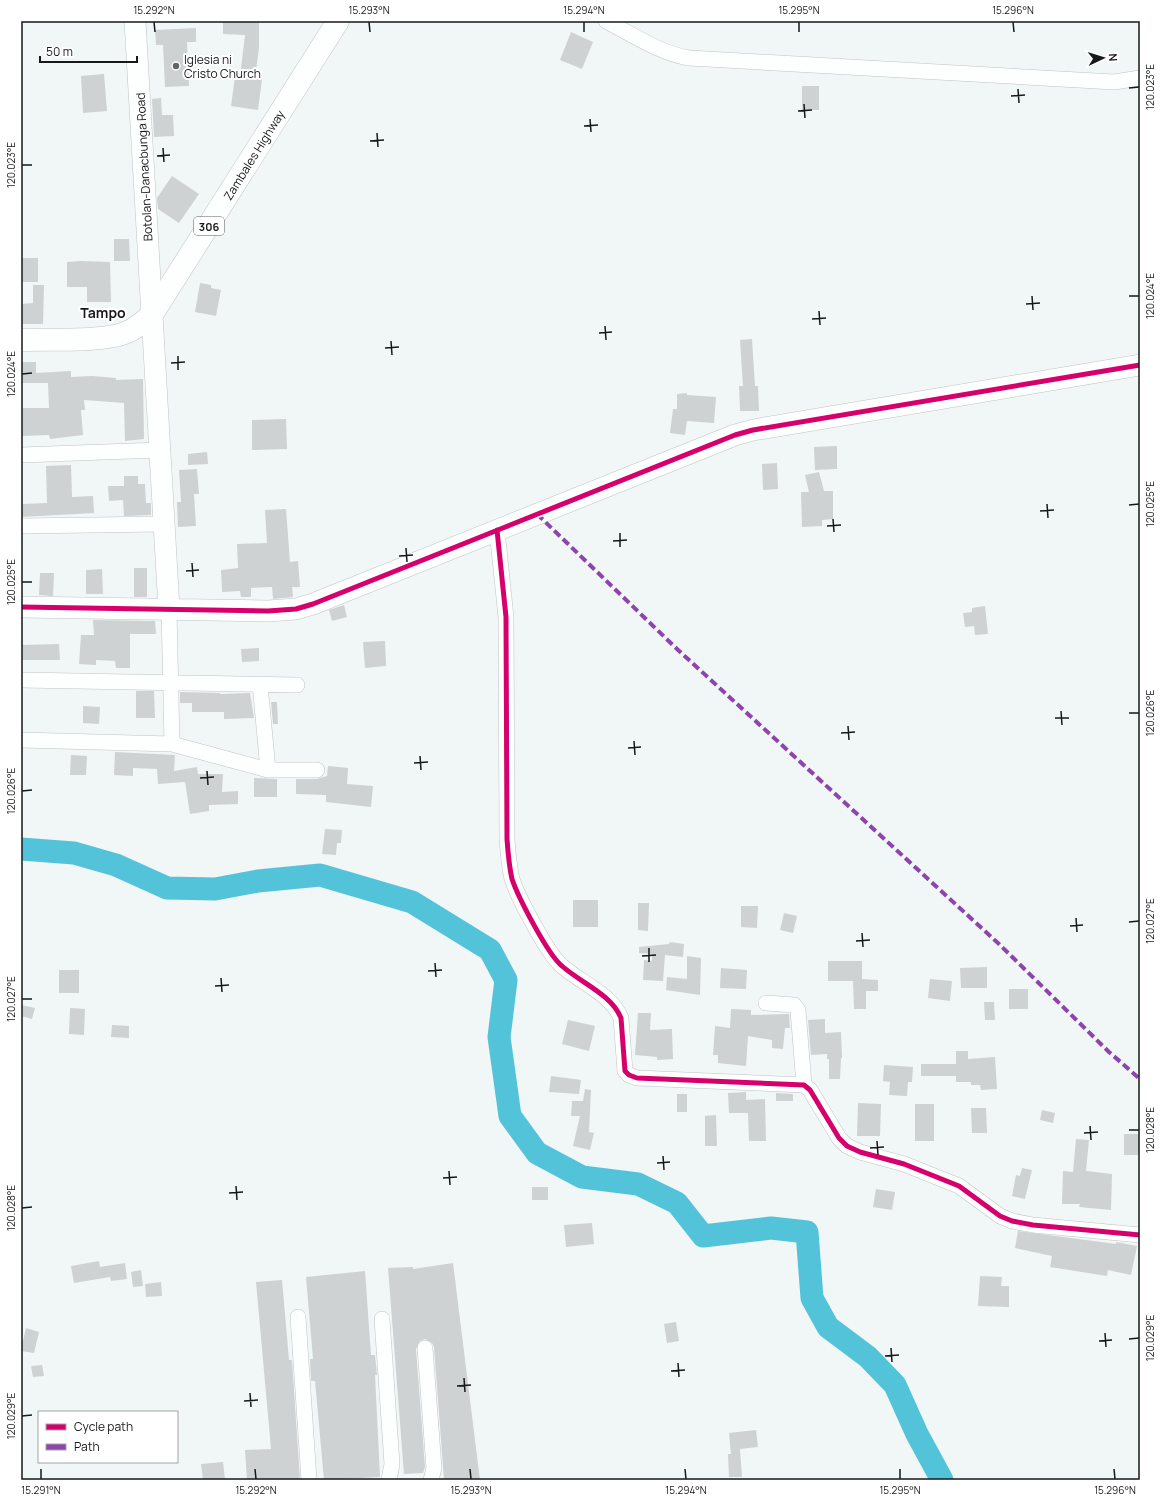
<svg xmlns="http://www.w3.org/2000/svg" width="1161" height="1501" viewBox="0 0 1161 1501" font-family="Manrope,sans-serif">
	<rect width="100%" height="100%" fill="#f1f6f7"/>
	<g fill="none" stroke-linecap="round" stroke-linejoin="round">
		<path stroke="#53c3da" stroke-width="23" d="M21,849L74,853L116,865L167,888L215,889L258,881L320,875L412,902L490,950L506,980L499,1037L510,1116L537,1153L582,1177L638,1184L677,1203L703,1236L771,1228L807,1232L812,1298L828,1327L868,1357L895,1385L917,1434L942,1480"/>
	</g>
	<path fill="#ced2d3" d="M223,21H259V48L255,78L262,79L258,110L231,106L235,76H240L245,35L223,34Z
		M196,28V42H187L189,86L165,87L163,45H156L155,30Z
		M571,32L593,42L582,69L560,60Z
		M104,74L107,111L83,113L81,76Z
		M802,86H819V110H802Z
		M161,98L162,115H173L174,136L154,137L152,99Z
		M172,176L199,194L179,223L158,209L157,198Z
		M114,239H129L130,261H114Z
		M21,258H38V282H21Z
		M80,261L110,262L111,302H87V287H67V262Z
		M200,283L211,285V288L221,290L216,316L195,312Z
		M33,285H44L43,324H21V304L33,303Z
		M752,339L755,386H758L759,411H740L739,386H743L740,340Z
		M21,362H36V373L71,371V377L92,376L116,378V380L143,379L144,439L125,441L124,403L84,400L85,410H81L83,435L50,439L49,435L21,436V408H49L48,383H21Z
		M687,393V395L716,397L714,423L687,421L685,435L670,433L673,409H677V394Z
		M286,419L287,449L252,450V420Z
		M837,446V469L815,470L814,447Z
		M207,452L208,464L188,465V454Z
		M777,463L778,489L763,490L762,464Z
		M71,465L72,497L93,496L94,513L22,517V504L47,503L46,466Z
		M197,469L199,494H194L196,526L178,527L177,502H181L179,470Z
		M819,472L824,491H833V519L822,520V526L802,527L801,492H809L805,475Z
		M124,476H138V484H145L146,503H151V515L124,516L123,500L109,501L108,486H124Z
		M286,509L290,562L298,561L300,587H292L293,597L273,599L272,587L251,588V597H241L240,591L222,592L221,570L238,568L237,544L267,543L265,510Z
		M134,568H147V597H134Z
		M102,569L103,594H86V570Z
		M40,573H54L53,596L39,595Z
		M344,605L347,617L332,621L329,610Z
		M985,606L988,634L975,635L974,626L965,627L963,613L972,612V608Z
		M93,620L155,621L156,634H130V668H116L115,661L96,660V665L79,664L81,635H94Z
		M385,641L386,666L365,668L363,642Z
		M59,644L60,660H21V645Z
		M259,648V661L242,662L241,649Z
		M136,691H154L155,718H136Z
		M180,692L220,693V694L250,693L254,718L224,719V712H192V703H180Z
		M271,702H277L278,724H273Z
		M83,706L100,707L99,724L83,723Z
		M115,752L175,755L174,771L197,767L198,774H223L222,792L238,791V804L209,805V811L190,814L185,782L158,784L157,769L133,768V776L114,775Z
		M71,755L87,756L86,775H70Z
		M328,766L348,768L347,784L373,786L371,807L326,802V795L296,794V779H317L327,776Z
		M254,778L277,779V797H254Z
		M325,829L342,830L341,843H337L336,855L322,854Z
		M573,900H598V927H573Z
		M638,903H649L648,931L638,930Z
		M741,906H758L757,928L741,927Z
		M784,913L797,916L793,933L780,930Z
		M670,942L684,944L683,957L665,955L663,981L643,980L644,960L652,961V954L639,953V947L669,944Z
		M687,956L701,958L700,995L666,990L667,977L687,979Z
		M828,961H862V979L878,980V991H866V1009H854L853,981H828Z
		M987,967V988H961L960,968Z
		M721,968L747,970L746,989L720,988Z
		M59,970H79V993H59Z
		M930,979L952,981L950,1001L928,998Z
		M1009,989H1028V1009H1009Z
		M984,1002H994L995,1020H985Z
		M21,1005L35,1008L32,1019L21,1016Z
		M70,1008L85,1009L84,1035L69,1034Z
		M731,1009L751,1010V1015L789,1014L790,1028H785L783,1049L772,1048V1040L748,1036L746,1066L718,1063V1055H713L715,1026L730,1028Z
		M638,1013H651L650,1030L672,1029L673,1059L657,1060V1057L635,1055Z
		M825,1019V1033L841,1032L842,1058H841L840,1079H829V1059H827V1054L811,1055L808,1020Z
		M568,1020L595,1026L589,1051L562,1044Z
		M112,1025L129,1026V1038L111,1037Z
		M956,1051H968V1059L995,1057L997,1089L981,1090L980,1085H971V1082H956V1076H921V1064H956Z
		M884,1065L913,1067L912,1082H908L907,1096L889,1095L890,1082L883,1081Z
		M551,1076L581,1080L579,1094L549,1092Z
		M585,1089L591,1090L589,1132L594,1133L590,1150L573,1146L580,1116H571L572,1101H583Z
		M746,1092V1100L765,1099L766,1141H749L748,1113H729L728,1093Z
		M776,1093L793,1094V1101H776Z
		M677,1094H687V1112H677Z
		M858,1103L881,1104L880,1136H857Z
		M915,1104H934V1141H915Z
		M971,1108H986L987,1133H972Z
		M1042,1110L1055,1113L1053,1123L1040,1120Z
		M716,1115L717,1146H705V1116Z
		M1124,1134H1140V1155H1124Z
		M1076,1139L1089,1140L1086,1171L1112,1174L1111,1210L1079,1207L1080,1204H1062L1063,1171L1073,1172Z
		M1022,1168L1032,1170L1025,1199L1012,1196L1016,1175L1020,1176Z
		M532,1187H548V1200H532Z
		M876,1189L895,1192L892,1210L873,1207Z
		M592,1223L594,1244L566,1247L564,1225Z
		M1018,1231L1116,1244V1242L1137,1246L1131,1275L1108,1270L1107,1276L1050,1267L1052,1256L1015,1248Z
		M99,1261L100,1267L125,1263L127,1279L111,1281L110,1277L74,1283L71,1266Z
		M453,1263L480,1480H444L434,1347L432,1343L425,1339L420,1341L416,1349L425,1467L423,1473L404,1474L388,1268L413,1267V1269Z
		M141,1270L143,1286L133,1287L131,1272Z
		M365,1271L371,1355H375L377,1375H375L380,1477L324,1480L315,1381H311L310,1359H313L306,1277Z
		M980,1276L1002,1277L1001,1286H1009V1307L978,1306Z
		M282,1280L289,1360H292L300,1480H247L245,1450L271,1449L256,1282Z
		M161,1282L162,1296L146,1297L145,1284Z
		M676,1322L679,1341L667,1343L664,1324Z
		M26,1328L39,1332L34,1353L21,1351V1341H23Z
		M42,1365L44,1376L33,1377L31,1366Z
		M756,1430L758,1447L740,1449L742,1477H729L728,1454H731L729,1433Z
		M223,1462L225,1480H203L201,1464Z"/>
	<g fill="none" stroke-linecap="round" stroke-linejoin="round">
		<defs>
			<path id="street" d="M606,21C632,34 659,53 689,58L1114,82L1140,78
				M21,455L159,450
				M21,526L163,524
				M497,530L506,617L507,839C508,853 509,866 512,879C518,897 548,955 562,966C581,983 611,994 621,1018L625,1071L629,1075L637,1078L804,1085L810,1090L839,1138L847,1146L860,1152L904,1164L959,1186L1000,1216L1012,1221L1033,1225L1140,1235
				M169,609L172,744
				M21,680L297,685
				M260,684L268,770
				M21,740L172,744L268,770H317
				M766,1003L794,1005L798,1010L804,1085
				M298,1317L309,1480
				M382,1319L392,1464L389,1480
				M425,1348L434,1468L431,1480"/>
			<path id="secondary" d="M135,21L169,609
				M21,607L268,611L296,609L313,604L735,435L753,430L1140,365"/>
			<path id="primary" d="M21,340C48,339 102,342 125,333C136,329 145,321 153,313L338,21"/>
		</defs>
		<use href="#street" stroke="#c0c4c5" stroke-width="16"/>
		<use href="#secondary" stroke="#c0c4c5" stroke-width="22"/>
		<use href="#primary" stroke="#c0c4c5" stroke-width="23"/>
		<use href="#street" stroke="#fdfefe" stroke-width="15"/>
		<use href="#secondary" stroke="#fdfefe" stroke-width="21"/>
		<use href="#primary" stroke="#fdfefe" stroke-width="22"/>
		<path stroke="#8e44ad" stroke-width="4" stroke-dasharray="8 4" stroke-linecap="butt" d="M537,514L677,649L999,944L1109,1052L1140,1079"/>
		<defs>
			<path id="cycleway" d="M497,530L506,617L507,839C508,853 509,866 512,879C518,897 548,955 562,966C581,983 611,994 621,1018L625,1071L629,1075L637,1078L804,1085L810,1090L839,1138L847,1146L860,1152L904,1164L959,1186L1000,1216L1012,1221L1033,1225L1140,1235
				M21,607L268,611L296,609L313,604L735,435L753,430L1140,365"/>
		</defs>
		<use href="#cycleway" stroke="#fff" stroke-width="8"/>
		<use href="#cycleway" stroke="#d6006c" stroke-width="5"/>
	</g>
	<path fill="none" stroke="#161819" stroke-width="1.5" d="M154,22L155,32M369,22L370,32M584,22V32M799,22V32M1013,22L1014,32M1129,88L1139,87M1018,89L1019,103M1011,96L1025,95M804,104L805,118M798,111L812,110M590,119L591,132M584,126L598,125M377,133L378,147M370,141L384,140M163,148L164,162M157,156L170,155M22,165H32M1032,296L1033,310M1129,296H1139M1026,304L1040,303M819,311L820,325M812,319L826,318M605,326L606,340M599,333L612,332M391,341L392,355M385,348L399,347M178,356V370M171,363L185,362M22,374L32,373M1047,504L1048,518M1129,505L1139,504M1040,511L1054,510M833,519L834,532M827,526L841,525M620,533V547M613,541L627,540M406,548L407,562M399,556L413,555M192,563L193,577M186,571L199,570M22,582H32M1061,711L1062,725M1129,713H1139M1055,718H1069M848,726L849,740M841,733L855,732M634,741L635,755M628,748L641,747M420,756L421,770M414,763L428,762M207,771L208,785M200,778L214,777M22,791L32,790M1076,918L1077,932M1129,922L1139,921M1070,926L1083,925M862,933L863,947M856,941L870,940M649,948V962M642,956L656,955M435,963L436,977M428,971L442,970M221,978L222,992M215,986L229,985M22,999H32M1090,1126L1091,1140M1129,1130H1139M1084,1133L1098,1132M877,1141L878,1155M870,1148L884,1147M663,1156L664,1170M657,1163L670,1162M449,1171L450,1185M443,1178L457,1177M236,1186L237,1200M229,1193L243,1192M22,1208L32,1207M1105,1333L1106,1347M1129,1339L1139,1338M1099,1341L1112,1340M891,1348L892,1362M885,1356L899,1355M678,1363L679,1377M671,1371L685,1370M464,1378L465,1392M457,1386L471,1385M250,1393L251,1407M244,1401L258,1400M22,1416L32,1415M41,1469V1479M255,1469L256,1479M470,1469L471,1479M685,1469L686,1479M900,1469V1479M1114,1469L1115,1479"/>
	<circle fill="#636667" stroke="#fff" stroke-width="1.5" cx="176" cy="66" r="4"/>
	<g text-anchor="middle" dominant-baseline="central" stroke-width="4" stroke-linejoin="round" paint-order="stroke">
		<rect fill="#fff" stroke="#5c5d5e" stroke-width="1" x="194" y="217" width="30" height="18" rx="3"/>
		<g font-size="11" font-weight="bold" fill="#161819">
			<text x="209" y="226">306</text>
		</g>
		<g font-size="12" fill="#161819" stroke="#fff" text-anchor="start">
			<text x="184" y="59">Iglesia ni<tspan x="184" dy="14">Cristo Church</tspan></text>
		</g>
		<g font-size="12" fill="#161819" stroke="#fff">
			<text transform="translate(254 155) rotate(-58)">Zambales Highway</text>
			<text transform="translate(144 167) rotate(-93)">Botolan-Danacbunga Road</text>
		</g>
		<g font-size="14" font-weight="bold" fill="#161819" stroke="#fff">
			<text x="103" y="312">Tampo</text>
		</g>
	</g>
	<rect width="1161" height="1501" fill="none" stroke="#ffffff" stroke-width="44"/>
	<rect x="38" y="1411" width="140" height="52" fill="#ffffff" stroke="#a2a3a3"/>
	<rect x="46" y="1424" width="20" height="6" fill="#d6006c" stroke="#a2a3a3"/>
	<text x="74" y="1431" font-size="12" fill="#161819">Cycle path</text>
	<rect x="46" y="1444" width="20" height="6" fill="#8e44ad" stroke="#a2a3a3"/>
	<text x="74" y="1451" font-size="12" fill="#161819">Path</text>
	<g transform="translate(1103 58) rotate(86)" stroke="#ffffff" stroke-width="3" paint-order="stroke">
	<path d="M0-3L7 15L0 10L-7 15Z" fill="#161819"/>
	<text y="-6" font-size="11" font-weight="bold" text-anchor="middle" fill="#161819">N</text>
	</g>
	<path d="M40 56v6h97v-6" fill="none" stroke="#161819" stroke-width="2"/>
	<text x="46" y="56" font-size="12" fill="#161819" stroke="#ffffff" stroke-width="3" paint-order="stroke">50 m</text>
	<rect x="22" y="22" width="1117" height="1457" fill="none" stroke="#161819" stroke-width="1.5"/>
	<g font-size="10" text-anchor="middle" fill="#161819">
		<text x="154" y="14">15.292°N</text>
		<text x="369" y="14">15.293°N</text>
		<text x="584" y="14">15.294°N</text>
		<text x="799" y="14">15.295°N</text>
		<text x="1013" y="14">15.296°N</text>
		<text transform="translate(1150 87) rotate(-90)" y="4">120.023°E</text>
		<text transform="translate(11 165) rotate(-90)" y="4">120.023°E</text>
		<text transform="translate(1150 296) rotate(-90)" y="4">120.024°E</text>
		<text transform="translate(11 374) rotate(-90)" y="4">120.024°E</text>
		<text transform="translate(1150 504) rotate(-90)" y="4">120.025°E</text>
		<text transform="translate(11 582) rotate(-90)" y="4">120.025°E</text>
		<text transform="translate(1150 713) rotate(-90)" y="4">120.026°E</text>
		<text transform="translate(11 791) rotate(-90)" y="4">120.026°E</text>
		<text transform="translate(1150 921) rotate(-90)" y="4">120.027°E</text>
		<text transform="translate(11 999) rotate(-90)" y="4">120.027°E</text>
		<text transform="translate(1150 1130) rotate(-90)" y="4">120.028°E</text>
		<text transform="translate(11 1208) rotate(-90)" y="4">120.028°E</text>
		<text transform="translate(1150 1338) rotate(-90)" y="4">120.029°E</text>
		<text transform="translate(11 1416) rotate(-90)" y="4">120.029°E</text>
		<text x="41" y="1494">15.291°N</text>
		<text x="256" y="1494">15.292°N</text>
		<text x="471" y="1494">15.293°N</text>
		<text x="686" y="1494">15.294°N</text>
		<text x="900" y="1494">15.295°N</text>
		<text x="1115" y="1494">15.296°N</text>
	</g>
</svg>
